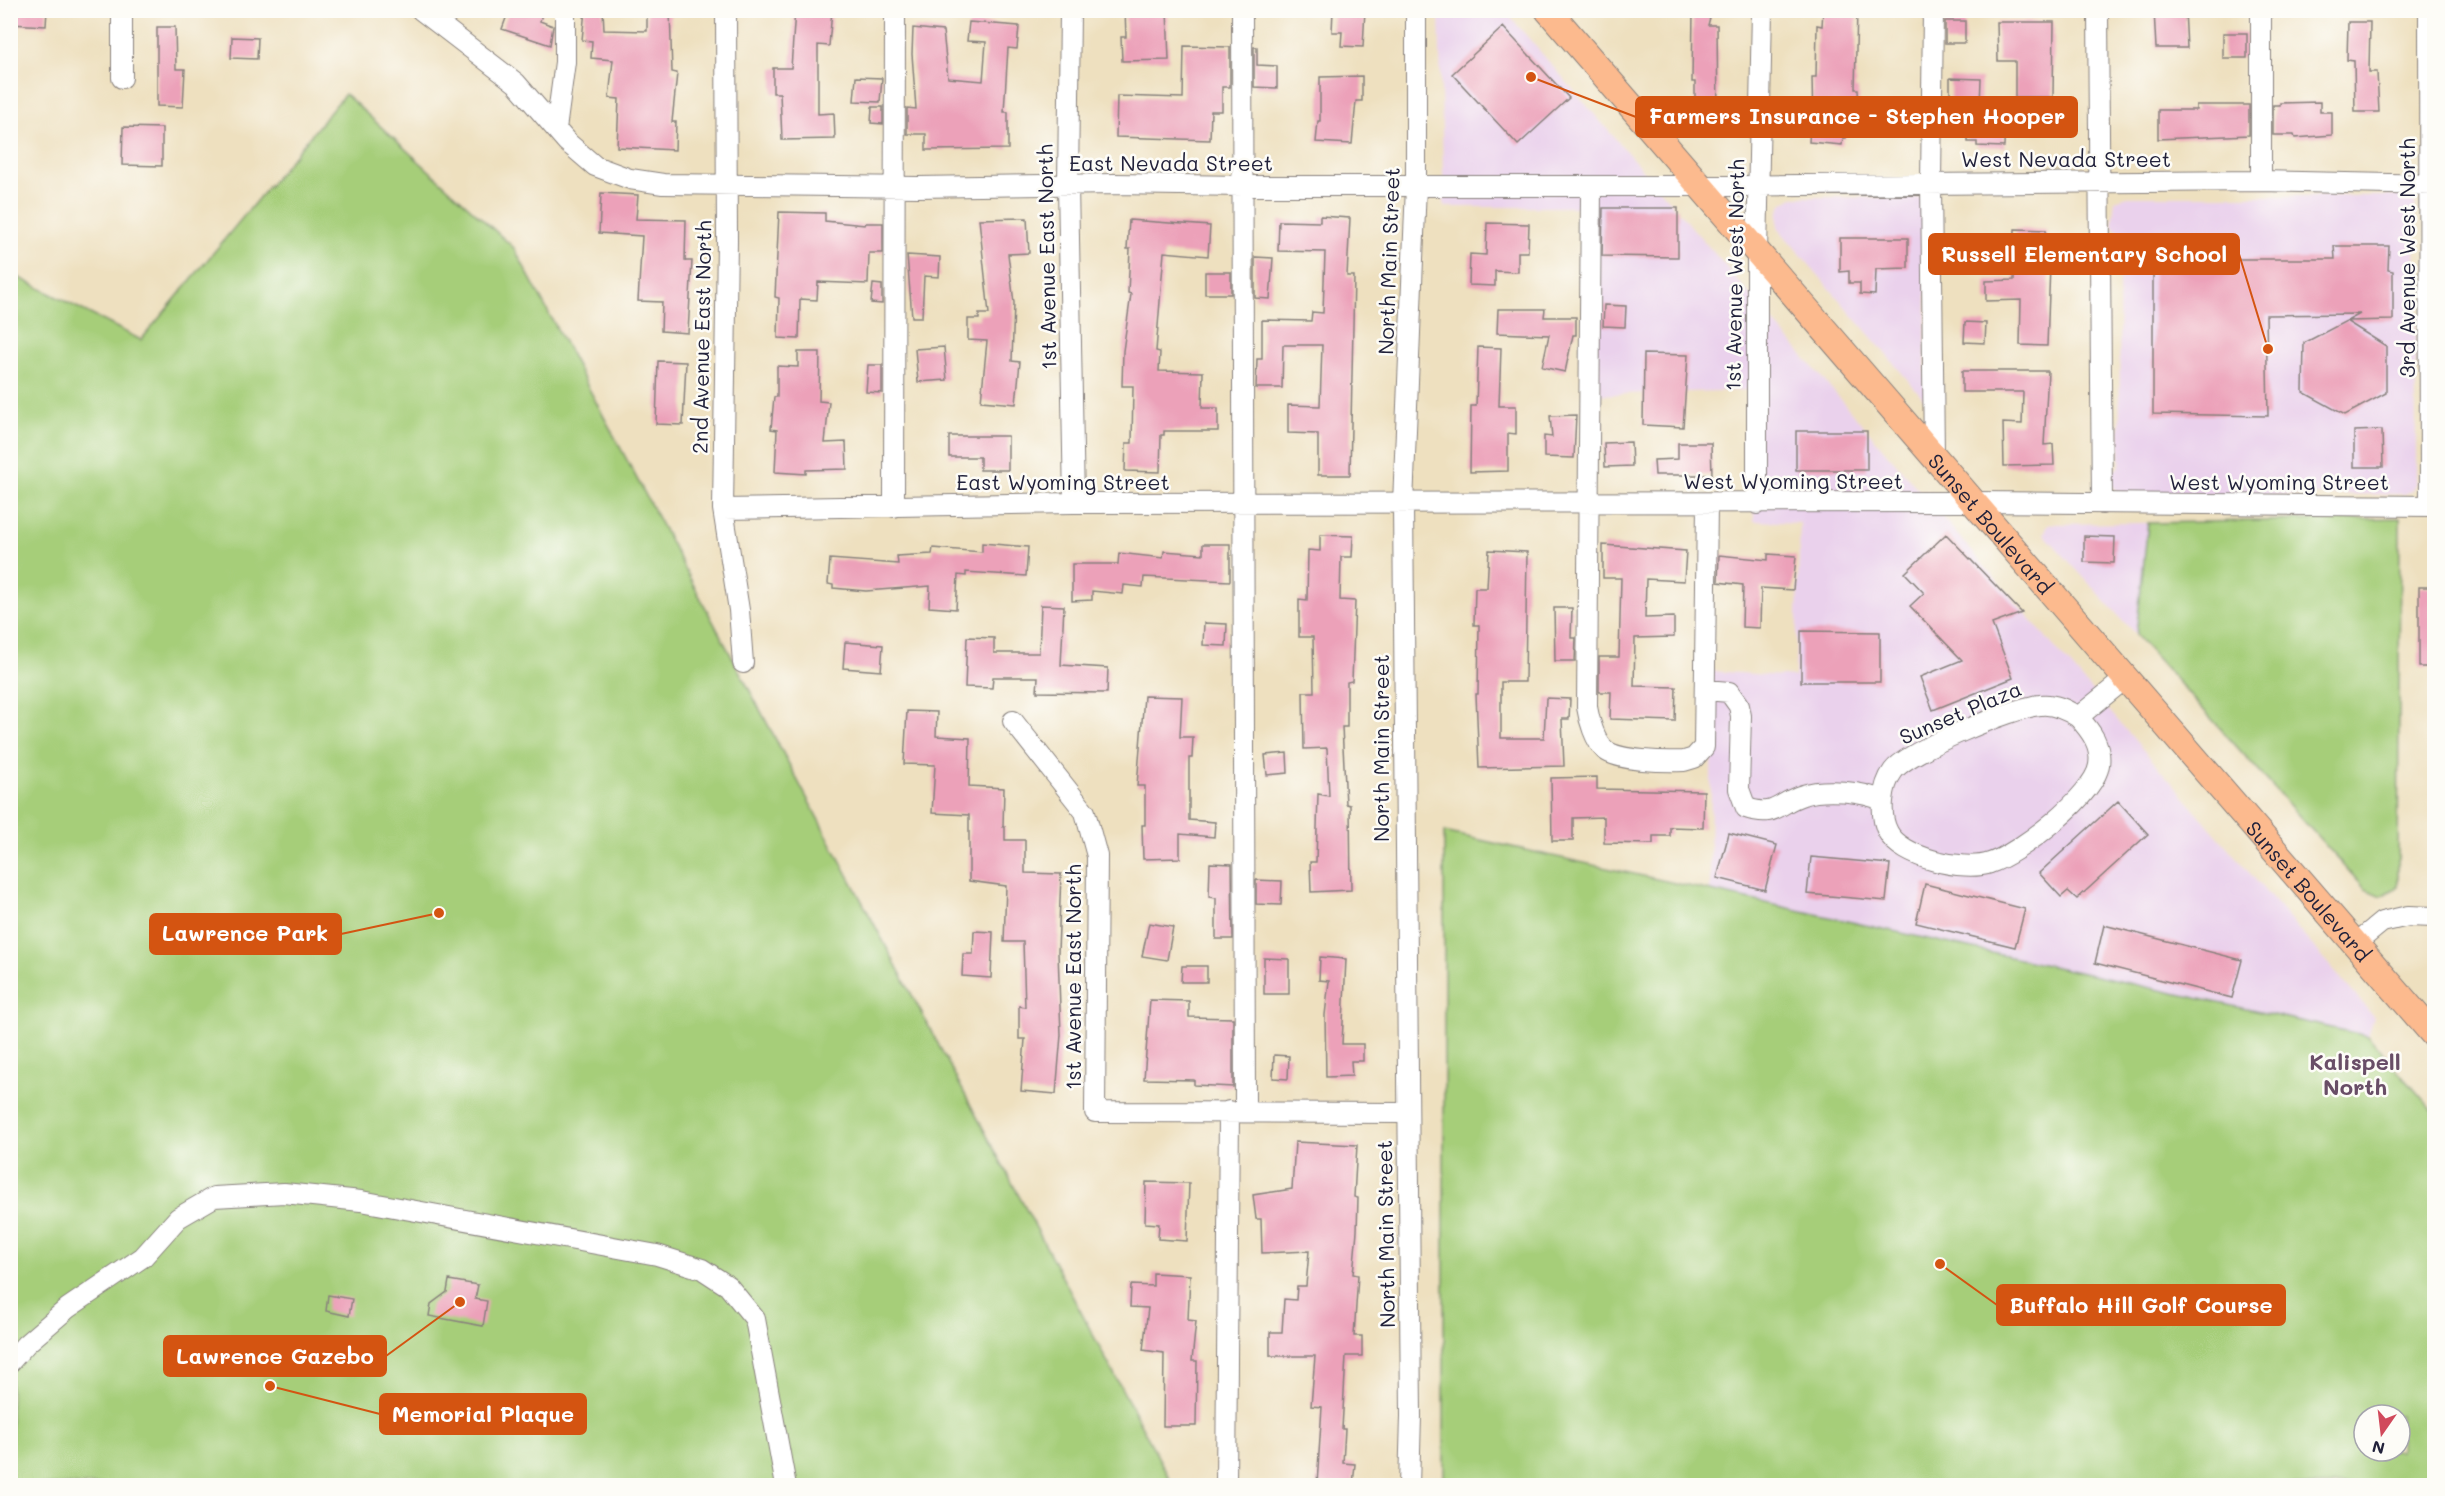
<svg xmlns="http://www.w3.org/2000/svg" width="2445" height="1496" viewBox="0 0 2445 1496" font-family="Mali,sans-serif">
	<rect width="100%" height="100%" fill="#fdfcf7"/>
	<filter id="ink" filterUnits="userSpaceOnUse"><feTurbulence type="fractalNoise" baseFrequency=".0167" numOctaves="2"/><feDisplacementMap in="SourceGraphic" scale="12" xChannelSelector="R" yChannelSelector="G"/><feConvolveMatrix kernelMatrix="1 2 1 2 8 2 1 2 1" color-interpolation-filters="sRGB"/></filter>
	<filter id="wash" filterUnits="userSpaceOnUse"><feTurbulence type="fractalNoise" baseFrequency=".008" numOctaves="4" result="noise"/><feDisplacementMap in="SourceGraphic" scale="24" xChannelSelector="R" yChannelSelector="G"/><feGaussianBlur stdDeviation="1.35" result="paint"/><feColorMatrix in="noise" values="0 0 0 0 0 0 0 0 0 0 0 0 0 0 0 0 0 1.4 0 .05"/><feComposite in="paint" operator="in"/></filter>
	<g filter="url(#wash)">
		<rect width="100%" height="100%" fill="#eee0bf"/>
		<path fill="#ead1ec" d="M1439,11H1505L2374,1017L2368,1036L1710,891L1712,671L1795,677L1800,523L1754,521L1750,390L1590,395L1591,207H1444Z
			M2128,196H2406L2412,199L2415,204L2416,482L2413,490L2405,494L2127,497L2116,491L2112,485V472L2120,466L2119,232L2112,226L2115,200Z
			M1793,197L1927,198L1925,400L1778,228V213L1782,204Z
			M2148,523L2136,635L2044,534L2048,524Z"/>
		<path fill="#a6ce79" stroke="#64785a" stroke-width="1.5" fill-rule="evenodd" d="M345,94L514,248L1173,1485H11L10,273L141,340Z
			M2400,518L2398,887L2381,896L2365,889L2136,635L2148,523Z
			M1444,832L2368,1036L2434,1112V1485H1444ZM2364,1415H2400V1451H2364Z"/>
		<g id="blocks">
			<path fill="#eca1b9" d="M10,10H47L46,26L10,24Z
				M509,10H543L540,21L553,26L550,45L502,29Z
				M585,10H603L604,30L647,31V10H670L672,72L677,73L672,122H676L675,150L617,147L619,99L609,98L613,60L591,58L592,41L582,40Z
				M795,10H832L829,46L818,45V114L834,113L835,139L782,140L780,93H773V68H791Z
				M1125,10H1167L1169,60L1122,61L1121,37H1126Z
				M1333,10H1365L1363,47L1341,46L1342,32H1332Z
				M1693,10H1712L1708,25H1717L1718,118H1695V82H1692Z
				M1823,10H1857L1855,89H1858L1859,109H1846V138H1843L1842,145L1809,142L1810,126L1813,127L1812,77H1816L1817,25L1822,26Z
				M2154,10H2185L2187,48H2156Z
				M1945,21H1965V43H1945Z
				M969,22L1019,26L1017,49L1008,48L1004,112H1008V149L926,150V134H907V108L916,109L912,54L913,28L943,31L948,78L983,81L986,42L967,41Z
				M1997,22H2054L2053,97H2015V61H1998Z
				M2348,22H2370L2369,72H2377L2379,112H2355L2354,61L2347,60Z
				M157,27H175L176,69H185L183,107L157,106Z
				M1503,27L1569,98L1518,145L1452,74Z
				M2223,33H2247V58H2223Z
				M232,37L258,38L257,59L231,58Z
				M1184,46L1230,47V87H1222V111H1211L1210,140L1116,137L1117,96L1183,98Z
				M1254,47H1257V65L1277,66V88L1254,87Z
				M1362,76V101H1356L1352,144L1316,142L1318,121H1320V77Z
				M856,77L882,78L880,102L854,101Z
				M1950,78L1981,79L1980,105L1950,104Z
				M2320,102V112H2332V135L2295,138L2294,135H2273V105H2280V103Z
				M2196,105H2249V135L2158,139V110H2196Z
				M872,107H883V124L871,123Z
				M1968,119H2005L2004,147L1977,146V142H1968Z
				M123,127L162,128V166L122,165Z
				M601,193L638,195L636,219L686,220L685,261H692L688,333L661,331L662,302L638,301L642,236L599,233Z
				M1603,208H1678V257L1602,256Z
				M779,212L825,213V221L865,225L866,223H883V253H869L868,284L818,282L817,300L800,299L799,339L778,338L779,298L775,297Z
				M1320,216L1350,218L1347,276H1354L1350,475H1318V434L1288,433V405L1320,406L1322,345H1283L1282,388H1256L1257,359H1262V320L1311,321L1312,312L1323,313L1325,252L1278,251L1279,221L1320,222Z
				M1027,218L1029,253L1008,254L1014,303L1012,361L1020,362L1016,404L981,401L987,341L968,340V319H979V314H989L979,219Z
				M1129,220L1210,226L1208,256L1164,252L1156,351L1160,352L1159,371L1203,372L1202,408H1218V431H1164V435H1161L1160,472L1125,471L1126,443H1132L1133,386H1122L1123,351L1131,294L1128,293L1130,249H1127Z
				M1487,223L1529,224L1528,252H1518V272L1495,271V286L1469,285L1470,254L1486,255Z
				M2015,229L2046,230V266H2050L2047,346L2020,345L2021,300L1986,301V281L2014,280Z
				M1840,238H1908V268L1876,269L1875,295L1860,294V283H1849V271L1840,272Z
				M2334,246H2389L2388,270L2393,271V320L2347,321L2360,314L2266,315L2268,416L2153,414V259H2335Z
				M907,255L940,257L939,277L924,276L922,317H912Z
				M1255,257L1273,258L1270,299L1255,298Z
				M1205,272H1231V294H1205Z
				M873,284L882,285V304L871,303Z
				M1604,305L1626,306L1625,327L1603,326Z
				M1498,309H1545L1544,317H1576V335H1573L1565,372L1542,367L1549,335L1497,333Z
				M2346,321L2386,346V393L2345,415L2303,392L2304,343Z
				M1965,322L1986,323L1985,343L1964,342Z
				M944,347L947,380L918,382L915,349Z
				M1478,347L1501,348L1499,406H1516V434L1508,433V471L1470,472L1471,406H1476Z
				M798,352H820L819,401L829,402L825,443L846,442L847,469L806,470V474L775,472L777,430L771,429L774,397H777V366L798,367Z
				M1644,354L1688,355L1683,427L1643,425Z
				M658,361L686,362L683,425L656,424Z
				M868,365H882V393L866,392Z
				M1962,371H2048L2044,445L2053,444L2054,465L2004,466L2003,423L2022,424L2023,392H1962Z
				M1576,415L1574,458L1544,457V436L1552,437L1550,416Z
				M2382,430L2383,467H2354V431Z
				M1796,431H1867V470H1796Z
				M949,436H1008V470H980V457H949Z
				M1631,442L1632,466L1605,467L1604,443Z
				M1678,443H1711L1712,475H1655L1654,460L1678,459Z
				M1946,534L2022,613L1992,624L2013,678L1933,710L1920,677L1962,660L1910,606L1924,593L1905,573Z
				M1320,535L1353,536L1352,557H1341L1340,600L1355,601L1352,681L1347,682V727H1342L1346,804L1350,805L1351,890L1311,892L1310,862H1316L1318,794L1329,796L1327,748L1304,749L1303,692H1314L1313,637H1299V599L1307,600L1308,550L1320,551Z
				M2084,536L2115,537L2114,563L2084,562Z
				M982,543L1028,547L1026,576L966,572V576L958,575L956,609L929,607L930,586L866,591L833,588V585L828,584L830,559L898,564L897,556L932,554L933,548L982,552Z
				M1203,544H1230V581L1144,577L1143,587L1124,585L1123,594L1092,591V600L1072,601V564H1118L1119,553L1163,558L1164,551L1203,554Z
				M1603,545L1686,551L1684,581L1646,579L1645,618L1674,617V637L1635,638L1634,686L1676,687L1675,721L1610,719L1611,692H1599V657H1619L1621,578H1603Z
				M1489,550L1527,552L1525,682H1501V738H1544L1546,698L1570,699L1569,719H1562L1564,766L1479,768L1476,694H1478L1479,625H1474L1475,588H1487Z
				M1768,554L1796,556L1793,590L1761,588L1760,628L1742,627L1743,585L1718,582L1719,555L1768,560Z
				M2419,587H2434V667H2419Z
				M1041,605L1064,606L1061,665L1108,668L1107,693L1037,692L1038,677H993L992,688L965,687L967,637L994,638V653H1039Z
				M1554,608H1572L1571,638H1576L1575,661H1555Z
				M1204,623L1227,624L1226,646L1203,645Z
				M1801,631L1880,632V682H1801Z
				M845,642L883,645L881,671L843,668Z
				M1144,696L1182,697L1180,737H1193L1192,758H1189V820L1215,822L1214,837L1180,834V858L1143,859L1142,825H1145V786H1137Z
				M907,711L937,712L936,736L970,738L969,786L1004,788L1003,827H1005V840H1025V873L1061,874L1058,952L1061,1035L1056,1094L1021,1091L1025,1039H1019V1006L1025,1007L1023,942H1004L1006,886L969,881V815L932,813L935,765L904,764Z
				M1287,753L1288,773L1267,775L1265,755Z
				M1597,777V789L1704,791L1703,828L1670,827V836H1653V844L1604,843V817L1573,818V841H1552L1551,778Z
				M2118,801L2148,834L2077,899L2068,891L2061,897L2039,873Z
				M1729,833L1777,845L1765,890L1717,878Z
				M1811,857L1890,864L1886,901L1807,894Z
				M1210,863L1232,864L1233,939H1216V898L1209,897Z
				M1256,880L1282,881L1281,905L1256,904Z
				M1925,884L2025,909L2015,947L1916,923Z
				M1149,923L1173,927L1167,960L1142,956Z
				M2104,925L2242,960L2232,998L2095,963Z
				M974,931L993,932L991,978L962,976L963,954H973Z
				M1320,957L1346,959L1342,1044H1363V1061H1351L1352,1076L1326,1077L1325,1015L1329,981L1319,980Z
				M1264,958L1289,959V994H1264Z
				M1182,966H1207V982H1181Z
				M1150,1000L1189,1001V1017L1233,1018V1087L1194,1085V1080L1144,1079Z
				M1274,1055L1289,1056L1288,1079L1273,1078Z
				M1295,1142L1357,1145L1354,1197L1358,1198L1357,1231L1353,1274L1358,1275L1354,1336H1362V1356H1346L1342,1429H1345L1343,1463L1355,1464L1353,1485L1317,1484L1322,1407L1311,1406L1315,1356H1270V1332H1282L1284,1299L1296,1300L1297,1286H1306L1309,1251L1262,1253L1261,1219H1256L1253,1195L1292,1189Z
				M1146,1182L1189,1183L1187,1241L1158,1239L1159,1224L1145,1223Z
				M1153,1273L1190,1275L1188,1320L1196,1321L1192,1361H1197L1196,1426H1163L1164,1353L1143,1350L1148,1308L1130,1307L1131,1285L1153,1286Z
				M449,1280L478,1285L475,1299L487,1301L483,1326L429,1316L431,1304L447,1292Z
				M328,1295L352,1299L349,1316L326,1311Z"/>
		</g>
	</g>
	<g filter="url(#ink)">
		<use href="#blocks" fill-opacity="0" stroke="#88817d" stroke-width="1.5"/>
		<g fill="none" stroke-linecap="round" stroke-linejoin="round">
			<defs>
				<path id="minor" d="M122,10V78
					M421,10L516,83L567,142L595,166L630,179L663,184L918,187L1115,184L1243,186H1697L2261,181L2434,185
					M726,10L727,241L723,509L739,610L743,663
					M1070,10L1068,185L1074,503
					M1242,10L1245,1111
					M1933,10L1931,183L1934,457
					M2098,10L2102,504
					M2429,10L2430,506
					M556,129L565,62V10
					M2261,181V10
					M1591,186L1587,707C1589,720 1595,741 1605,750C1619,761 1666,762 1684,761L1694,758L1704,747L1707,504
					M1757,504V254L1762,10
					M894,507L895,10
					M723,509L1074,503L1972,502L2434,506
					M1706,690L1729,692L1739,706L1741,716L1739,789L1746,808C1777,818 1777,803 1803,795C1824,788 1864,791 1883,801
					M2078,717C2091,731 2102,746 2099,765C2095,795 2019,854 1990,863C1964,872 1901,858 1888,832C1879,815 1882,786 1893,771C1907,751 2015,707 2040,705C2054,703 2067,710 2078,717L2126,678
					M1013,721L1085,812L1097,856L1095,1112L1408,1113
					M2355,944L2382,922L2408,916L2434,917
					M10,1362L26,1344L68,1308L143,1257L178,1218L214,1197L284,1193L361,1201L657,1255L702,1269L728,1286L755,1319L786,1486
					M1226,1486L1229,1111
					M1409,1486L1411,1416L1403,504L1416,186V10"/>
				<g id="major">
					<path id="s1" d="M1548,10L2434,1035"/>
				</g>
			</defs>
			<use href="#minor" stroke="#88817d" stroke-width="22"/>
			<use href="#major" stroke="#88817d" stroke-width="28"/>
			<use href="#minor" stroke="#fff" stroke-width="20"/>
			<use href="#major" stroke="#fcba8e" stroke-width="26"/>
		</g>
	</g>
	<g text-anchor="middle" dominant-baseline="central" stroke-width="5" stroke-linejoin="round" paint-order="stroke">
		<g font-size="21" fill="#22223b" stroke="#fdfcf7">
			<text x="2066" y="158">West Nevada Street</text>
			<text x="1171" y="162">East Nevada Street</text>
			<text transform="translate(1046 257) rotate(-91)">1st Avenue East North</text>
			<text transform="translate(2406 258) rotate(-90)">3rd Avenue West North</text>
			<text transform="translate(1388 261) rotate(-88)">North Main Street</text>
			<text transform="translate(1734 275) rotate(-89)">1st Avenue West North</text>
			<text transform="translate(701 337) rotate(-89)">2nd Avenue East North</text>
			<text x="1793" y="480">West Wyoming Street</text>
			<text x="1063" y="481">East Wyoming Street</text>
			<text x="2279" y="481">West Wyoming Street</text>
			<text stroke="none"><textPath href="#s1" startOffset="678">Sunset Boulevard</textPath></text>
			<text transform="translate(1960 712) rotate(-23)">Sunset Plaza</text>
			<text transform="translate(1380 748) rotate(-90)">North Main Street</text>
			<text stroke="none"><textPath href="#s1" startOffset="1164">Sunset Boulevard</textPath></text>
			<text transform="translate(1072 977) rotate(-90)">1st Avenue East North</text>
			<text transform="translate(1385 1234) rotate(-91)">North Main Street</text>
		</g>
		<g font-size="22" font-weight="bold" fill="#694e67" stroke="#fdfcf7">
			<text x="2355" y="1061">Kalispell<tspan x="2355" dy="25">North</tspan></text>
		</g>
	</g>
	<path fill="none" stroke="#d45411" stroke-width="2" d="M1531 77L1636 117M2268 349L2239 254M439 913L341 934M1940 1264L1997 1305M460 1302L386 1356M270 1386L380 1414"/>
	<g fill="#d45411" stroke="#fdfcf7" stroke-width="2">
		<circle cx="1531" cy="77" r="6"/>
		<circle cx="2268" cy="349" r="6"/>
		<circle cx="439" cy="913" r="6"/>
		<circle cx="1940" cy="1264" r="6"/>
		<circle cx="460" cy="1302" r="6"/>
		<circle cx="270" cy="1386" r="6"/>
	</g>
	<g fill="#d45411" stroke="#d45411" stroke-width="2">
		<rect x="1636" y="97" width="441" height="40" rx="6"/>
		<rect x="1929" y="234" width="310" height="40" rx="6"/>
		<rect x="150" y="914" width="191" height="40" rx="6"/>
		<rect x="1997" y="1285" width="288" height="40" rx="6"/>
		<rect x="164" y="1336" width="222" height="40" rx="6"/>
		<rect x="380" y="1394" width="206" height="40" rx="6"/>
	</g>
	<g font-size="22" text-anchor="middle" font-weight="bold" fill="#fff">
		<text x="1857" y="124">Farmers Insurance - Stephen Hooper</text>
		<text x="2084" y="262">Russell Elementary School</text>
		<text x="245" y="941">Lawrence Park</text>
		<text x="2141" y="1313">Buffalo Hill Golf Course</text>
		<text x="275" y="1364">Lawrence Gazebo</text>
		<text x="483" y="1422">Memorial Plaque</text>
	</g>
	<rect width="2445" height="1496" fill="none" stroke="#fdfcf7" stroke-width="36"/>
	<g transform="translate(2382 1433) rotate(194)"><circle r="28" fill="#fdfcf7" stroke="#a5a5ac" stroke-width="1.5"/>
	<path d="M0-4.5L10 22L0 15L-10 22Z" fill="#d1495b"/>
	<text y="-9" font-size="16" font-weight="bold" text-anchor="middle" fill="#22223b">N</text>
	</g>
</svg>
